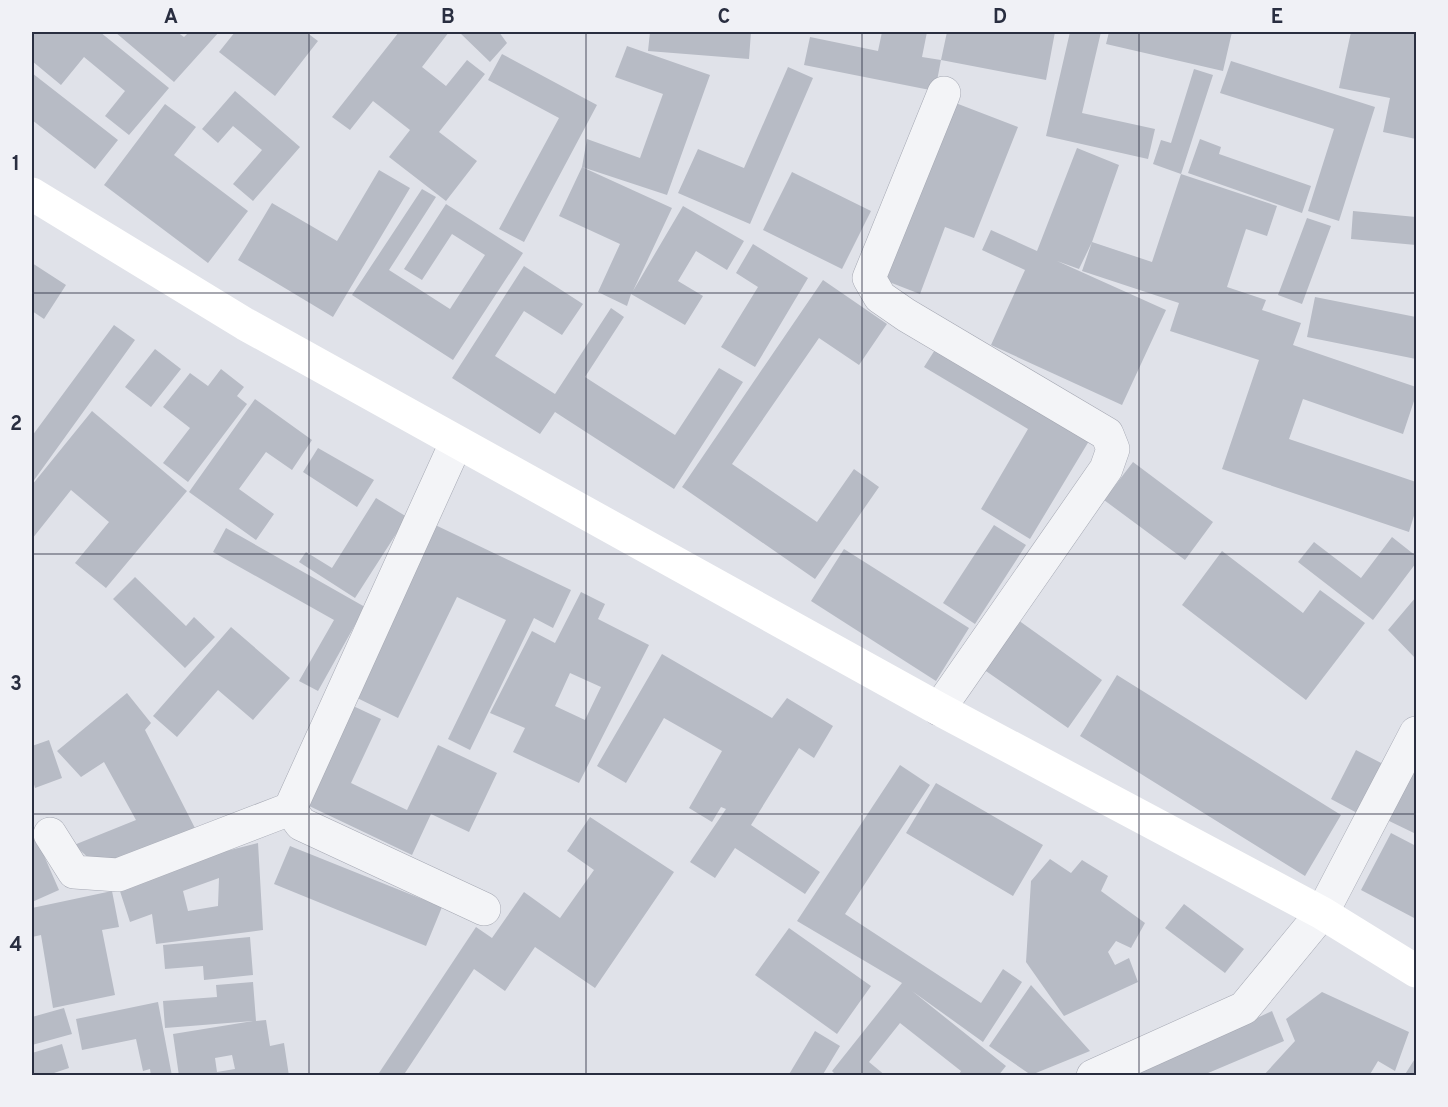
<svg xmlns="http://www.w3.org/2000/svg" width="1448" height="1107" viewBox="0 0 1448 1107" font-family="Overpass,sans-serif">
	<rect width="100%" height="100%" fill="#e0e2e9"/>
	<path fill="#b7bbc5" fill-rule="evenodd" d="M32,32L54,33L55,32H100L169,88L129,135L105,116L125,91L84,57L61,85L32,61Z
		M115,32H177L184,37L189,32H219L174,82Z
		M235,32H306L318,41L275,96L219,52Z
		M399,32H449L422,67L446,86L467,60L485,74L439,132L477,161L446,201L389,157L410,130L373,101L350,130L332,117Z
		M459,32H499L507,43L490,62Z
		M650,32H751L749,59L648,51Z
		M882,32H927L922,57L941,60L935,91L804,65L810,37L878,51Z
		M947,32H1055L1046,80L941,60Z
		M1070,32H1101L1082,113L1155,129L1148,159L1046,136Z
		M1109,32L1189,33L1232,32L1223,71L1106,44Z
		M1351,32H1416V139L1383,132L1390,98L1339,88Z
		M627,46L710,75L667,195L582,167L587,139L640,158L663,94L615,77Z
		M502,54L597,105L524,242L499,229L559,118L488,80Z
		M1231,61L1375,107L1339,221L1308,211L1334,129L1220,93Z
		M788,67L813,78L750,224L678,193L698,149L744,168Z
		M1194,69L1213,75L1181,174L1153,164L1161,140L1171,143Z
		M32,73L118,140L95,169L32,120Z
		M235,91L300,147L253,201L233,184L262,150L233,126L218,143L202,129Z
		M953,102L1018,127L974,238L945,227L920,294L884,280Z
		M165,104L196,127L174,155L248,211L208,263L104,185Z
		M1200,139L1221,147L1219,154L1311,186L1302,213L1188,173Z
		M1077,148L1119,165L1092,242L1152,262L1181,174L1277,206L1267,236L1246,229L1227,287L1266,300L1262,310L1301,323L1293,345L1416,387V395L1403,434L1303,399L1289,439L1416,482V509L1409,532L1222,469L1259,360L1170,331L1179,303L1082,271L1092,242L1079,269L1057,261L1166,310L1122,405L991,345L1025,270L982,250L991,230L1037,251Z
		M582,167L672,208L633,291L683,206L744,241L727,270L696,251L678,281L703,296L685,325L631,294L627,306L598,292L620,244L559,216Z
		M379,170L410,188L333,317L238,260L272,203L337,241Z
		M792,172L871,211L842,269L763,230Z
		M422,189L436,197L389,270L450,309L485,255L452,234L422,280L404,269L446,204L523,253L453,360L352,295Z
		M1353,211L1416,217V245L1351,239Z
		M1307,218L1331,226L1302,304L1278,295Z
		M753,244L808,278L755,367L721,347L758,287L736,273Z
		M32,263L66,285L44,319L32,311Z
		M524,266L583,304L562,335L524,311L495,356L555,394L611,308L624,317L585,377L675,435L719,368L743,382L674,489L555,412L540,434L452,378Z
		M823,280L887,324L859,365L819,338L732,464L817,522L854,469L879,487L815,579L682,487Z
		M1315,297L1416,317V359L1307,337Z
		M114,325L135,340L32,483V436Z
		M938,345L1092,436L1030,539L981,509L1028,429L924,367Z
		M155,349L181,369L151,407L125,387Z
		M221,369L244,387L237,396L247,404L188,482L163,463L190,428L163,407L190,373L208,386Z
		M255,399L312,440L292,470L266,452L239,489L274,514L256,540L189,492Z
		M92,411L187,491L106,588L75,563L109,522L71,490L32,539V485Z
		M318,448L374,480L357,507L303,472Z
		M1133,462L1213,522L1185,560L1104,500Z
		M376,498L407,517L355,598L299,562L306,552L332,568Z
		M429,522L571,590L553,628L534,618L470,750L448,739L506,620L457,597L398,718L347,693Z
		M994,525L1026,545L975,624L943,603Z
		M226,528L365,607L318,691L299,681L334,620L213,552Z
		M1392,537L1416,556V563L1373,620L1298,562L1314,542L1361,578Z
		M844,549L969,628L936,681L811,601Z
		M1222,551L1303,613L1320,590L1365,623L1306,700L1182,605Z
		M135,577L186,626L194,617L215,637L185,668L113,599Z
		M581,592L605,604L598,619L649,645L579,783L513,752L525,728L490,713L532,631L555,643ZM570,673L601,687L585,720L555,706Z
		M1416,597V659L1388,630Z
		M1018,620L1102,680L1068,728L983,669Z
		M231,627L290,678L253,720L218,690L177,737L153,716Z
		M662,654L772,718L787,698L833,726L814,758L799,748L751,825L820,872L805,894L735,848L715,878L690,862L726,809L721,807L712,822L689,808L722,751L664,718L626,783L597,766Z
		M1117,675L1341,815L1305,876L1080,736Z
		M127,693L151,723L145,730L198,834L99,867L74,845L136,820L104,762L81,777L57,751Z
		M351,705L381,719L351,783L407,810L438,745L497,773L469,832L431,814L412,855L305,804Z
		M49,740L62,778L35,788L32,777V746Z
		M1356,750L1385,765L1359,814L1331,799Z
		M1416,751V834L1385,819Z
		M900,765L930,785L845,914L981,1003L1003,969L1022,982L983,1042L912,991L1006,1066L998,1076H958L961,1071L900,1023L869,1062L886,1076H837L832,1071L902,983L797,921Z
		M936,783L1043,845L1013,896L906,833Z
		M590,817L674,872L595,988L535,947L505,991L474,969L403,1076H377L476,927L492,938L524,892L560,918L594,870L567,851Z
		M32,828L59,890L32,902Z
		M1391,833L1416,846V919L1361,890Z
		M258,843L263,930L156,944L152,914L130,922L116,879ZM219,878L218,906L188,911L183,891Z
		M290,846L442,907L426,946L274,884Z
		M1050,859L1071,873L1082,860L1108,876L1101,891L1145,923L1131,948L1116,941L1108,952L1115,965L1129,958L1138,982L1064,1016L1026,962L1031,881Z
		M112,891L119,927L102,930L115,995L53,1008L41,935L32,937V908Z
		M1184,904L1244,949L1225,973L1165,928Z
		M789,928L871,986L837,1034L755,975Z
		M250,937L253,975L204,980L203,966L165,969L163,945Z
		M253,982L256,1021L266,1020L270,1046L284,1043L289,1076H179L173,1034L253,1021L165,1028L163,1001L217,997L216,985ZM232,1055L235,1069L217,1072L215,1058Z
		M1031,985L1090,1051L1031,1075L989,1046Z
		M1322,992L1409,1032L1395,1071L1378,1061L1369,1076H1263L1295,1041L1286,1019Z
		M158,1002L172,1076H151L150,1069L143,1071L136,1039L82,1050L76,1019Z
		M64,1008L72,1034L32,1045V1017Z
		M1272,1011L1284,1041L1201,1076H1144L1140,1072Z
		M815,1031L840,1046L822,1076H788Z
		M62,1044L69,1068L45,1076H32V1053Z
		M1416,1057V1076H1404Z"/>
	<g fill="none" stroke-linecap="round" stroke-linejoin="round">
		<defs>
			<path id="minor" d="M456,443L290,809L301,824L484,909
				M939,709L1106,469L1113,449L1107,434L906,315L880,297L869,278L944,93
				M50,834L74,872L118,875L290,809
				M1322,913L1416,733"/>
			<path id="tertiary" d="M1093,1076L1244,1008L1322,913"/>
		</defs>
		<use href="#minor" stroke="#a5a8b3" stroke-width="34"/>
		<use href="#tertiary" stroke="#a5a8b3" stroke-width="34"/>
		<use href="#minor" stroke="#f3f4f7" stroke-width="33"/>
		<use href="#tertiary" stroke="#f3f4f7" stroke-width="33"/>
		<path stroke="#fff" stroke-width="33" d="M32,194L245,324L939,709L1322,913L1416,971"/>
	</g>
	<path fill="none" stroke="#292e40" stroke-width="1.5" stroke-opacity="0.55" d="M309,32V1076M586,32V1076M862,32V1076M1139,32V1076M32,293H1416M32,554H1416M32,814H1416"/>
	<rect width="1448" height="1107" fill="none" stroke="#f0f1f6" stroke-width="66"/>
	<rect x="33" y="33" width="1382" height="1041" fill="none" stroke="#292e40" stroke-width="2"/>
	<g font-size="20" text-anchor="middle" font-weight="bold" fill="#292e40">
		<text x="171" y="23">A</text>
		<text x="448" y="23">B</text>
		<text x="724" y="23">C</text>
		<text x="1000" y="23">D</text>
		<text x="1277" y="23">E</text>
		<text x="16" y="170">1</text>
		<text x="16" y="430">2</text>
		<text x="16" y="690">3</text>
		<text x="16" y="951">4</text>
	</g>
</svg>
